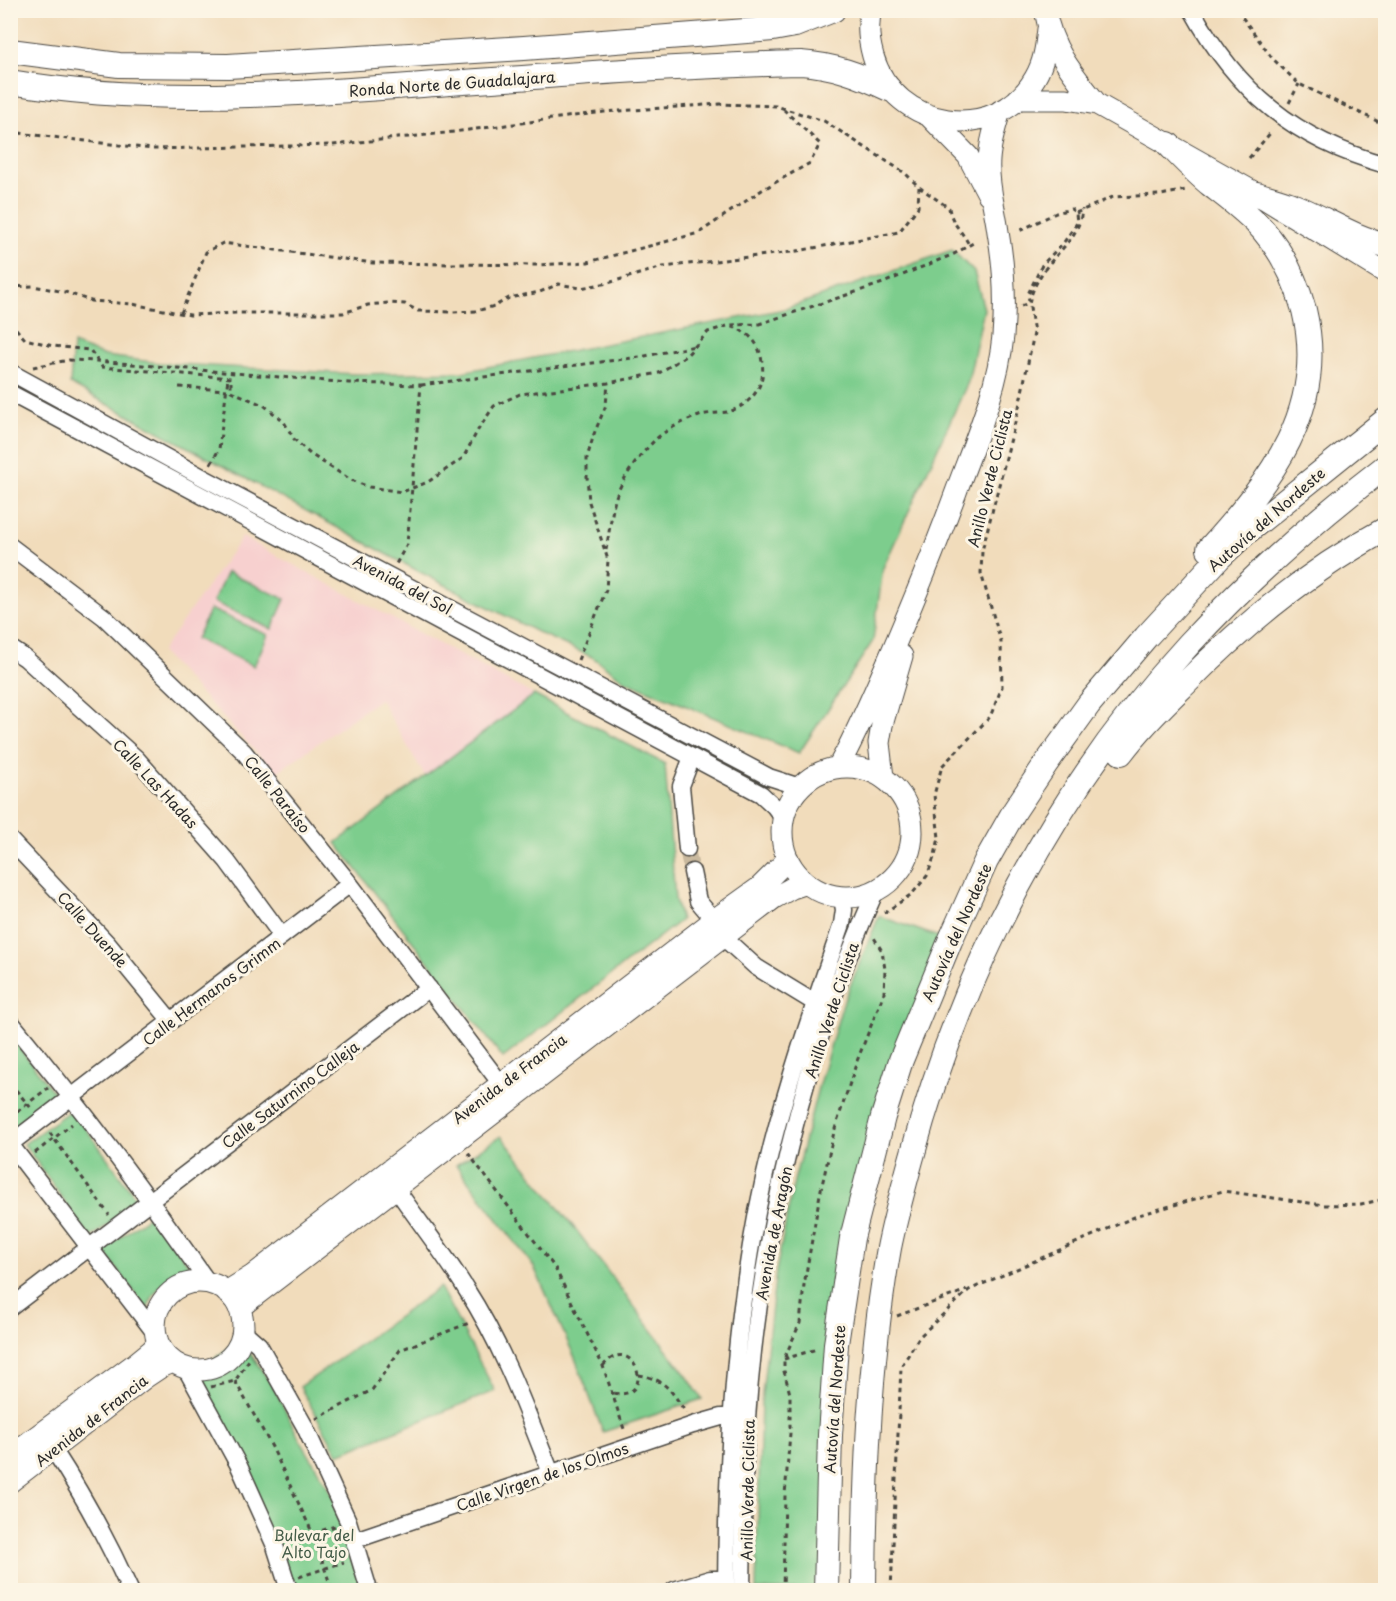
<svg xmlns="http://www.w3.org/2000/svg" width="1396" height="1601" viewBox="0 0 1396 1601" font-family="'Playpen Sans',sans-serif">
	<rect width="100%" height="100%" fill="#fcf5e5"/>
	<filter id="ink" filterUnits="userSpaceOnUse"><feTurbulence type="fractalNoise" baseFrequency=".0167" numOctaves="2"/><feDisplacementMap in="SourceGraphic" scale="12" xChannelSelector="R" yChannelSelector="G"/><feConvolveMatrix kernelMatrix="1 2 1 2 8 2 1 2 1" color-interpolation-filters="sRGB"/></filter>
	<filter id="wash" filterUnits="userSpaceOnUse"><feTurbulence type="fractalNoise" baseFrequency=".008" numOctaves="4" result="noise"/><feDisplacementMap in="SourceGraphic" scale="24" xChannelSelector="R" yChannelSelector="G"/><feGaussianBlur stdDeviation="1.35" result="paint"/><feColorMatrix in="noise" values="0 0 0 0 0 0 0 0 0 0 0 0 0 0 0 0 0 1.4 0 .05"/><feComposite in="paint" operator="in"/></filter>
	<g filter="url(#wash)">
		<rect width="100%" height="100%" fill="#f1dcbb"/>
		<path fill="#f7d0cf" d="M242,537L534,695L425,776L380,699L276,773L161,652Z"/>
		<path fill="#7dcd8d" stroke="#547c5c" stroke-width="1.5" d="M952,250L974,272L984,309L968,382L883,568L873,641L799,753L624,680L592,657L541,634L418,571L70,384L73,344L105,356L160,363L354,374L462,372L785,309Z
			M227,572L285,599L272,629L213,602Z
			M210,609L268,635L254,666L196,639Z
			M534,695L665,764L675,899L681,920L503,1058L336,843Z
			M879,916L950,941L852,1239L826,1590H756L761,1403L776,1271L794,1181L819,1084L843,1003Z
			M10,1035L57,1097L11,1133L10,1131Z
			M72,1109L139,1202L90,1238L24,1144Z
			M501,1136L580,1235L689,1379L702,1399L603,1432L575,1358L534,1267L456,1165Z
			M152,1214L196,1275C167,1280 157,1281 147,1310L103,1250Z
			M440,1287L495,1391L338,1454L300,1387Z
			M241,1340L274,1388L299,1438L348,1521L367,1590H287L197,1370Z"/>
	</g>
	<g filter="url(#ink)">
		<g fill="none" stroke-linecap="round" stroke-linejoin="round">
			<path stroke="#c9b99e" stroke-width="16" stroke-dasharray="16 8" stroke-linecap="butt" d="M687,849L692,872"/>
			<defs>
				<path id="minor" d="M1192,10C1237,92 1295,140 1386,165
					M10,372L204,478L769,777L800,787
					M10,393L761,794L774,806L783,818
					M10,546L104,617L244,752L350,884L501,1084
					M10,648L25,658L137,759L227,861L282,936
					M10,840L108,944L171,1021
					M687,849L681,786L692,757
					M692,872L698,901L714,920
					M723,937L756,967L815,1003
					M10,1021C80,1106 146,1193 209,1284
					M10,1144L350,884
					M10,1144L155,1333
					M395,1187C418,1221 444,1253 466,1289C503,1346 526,1410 551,1473
					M10,1308L429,988
					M243,1331L259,1345L304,1425L348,1521L369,1590
					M186,1369L239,1466L275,1546L289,1590
					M53,1449C83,1495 108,1541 130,1590
					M355,1540L693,1425L721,1417H730
					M674,1590L710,1579H726
					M726,1590C727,1440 735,1291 772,1145C791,1070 817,997 842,924L844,910L842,897
					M742,1590C743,1533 743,1475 747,1418C759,1241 804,1052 876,890"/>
				<path id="major" d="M871,10C867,25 869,42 873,56C894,129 996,146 1035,78C1044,63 1046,47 1048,29
					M1045,10C1052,50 1072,73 1097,104
					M1018,99H1066L1097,104L1257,194L1386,273
					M930,117L968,156L988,194
					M838,767C857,733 872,697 888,661C912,605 935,549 956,492C974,443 998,389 1003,336C1006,301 1004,266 998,232C995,208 987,184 989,160C990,143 995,127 1000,111
					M782 832a65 65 0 1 1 130 0a65 65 0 1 1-130 0Z
					M883,777L879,743L882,725L902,656
					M155 1326a44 44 0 1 1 88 0a44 44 0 1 1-88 0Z
					M226,1292L252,1276L714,920L760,887L788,859
					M239,1308L774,898L792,888L807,883
					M10,1456L136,1363L152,1350L158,1342
					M10,1482L146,1377L161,1367L173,1362"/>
				<path id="highway" d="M10,51L119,65L228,66L524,48L773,29L795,25L833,10
					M10,82C147,105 285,95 422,85C548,76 675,66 801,63C833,65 860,75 889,89
					M1168,144C1182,158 1196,173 1211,185C1229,199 1247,212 1263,230C1283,253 1296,281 1304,310C1328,409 1271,480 1209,549
					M1257,194C1269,198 1282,201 1294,206C1325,218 1351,237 1386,245
					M1121,753C1139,729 1161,707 1183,686C1244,624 1310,570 1386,529
					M826,1590L830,1435L836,1344L852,1238L883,1117L901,1060L950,941L986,861L1015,810L1045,765L1089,704L1146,637L1219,558L1248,531L1386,420
					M864,1590C865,1476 869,1361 889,1248C895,1218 903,1189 911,1160C961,971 1056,788 1189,644C1249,579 1315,520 1386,466"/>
			</defs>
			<use href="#minor" stroke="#494641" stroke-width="19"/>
			<use href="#major" stroke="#494641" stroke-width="23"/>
			<use href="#highway" stroke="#494641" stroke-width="26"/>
			<path stroke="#494641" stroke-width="3" stroke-dasharray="4.5 4.5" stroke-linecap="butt" d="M1237,10L1272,58L1299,84L1379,122
				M1289,103L1299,84
				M10,132L152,149L332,145L446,133L604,112L720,104L776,106L824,121L905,173L919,187L949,208C952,225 962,230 969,245
				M1249,158L1272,131
				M1076,213L1113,197L1161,195L1186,190
				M10,287L33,286L65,292L91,301L132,304L190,315L239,313H343L368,305L388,303L405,304L418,311L453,312L476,311L495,306L509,298L540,292L559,284L580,288L608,283L663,267L792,252L899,232L918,207L919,187
				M1021,306L1029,303C1032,290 1038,279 1045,269C1061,248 1080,236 1082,209
				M181,313L206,252L223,243L373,263L538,265L588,262L699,233L762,190L810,163L820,144L784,110
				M10,322L25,339L53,346L90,350L102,367L231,378V391L265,406L284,422L294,439L310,454L351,480L369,487L402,492L428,482L463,458L478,430L494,406L520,394L608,383L659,373L687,355L708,332L730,325L759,324L883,283L954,254L975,242
				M33,367L69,360L97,361L349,383L421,385L407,544L396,564
				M421,385L640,357L695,346
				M179,387L227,390
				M211,464L219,449L228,378
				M606,550C609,534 611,516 615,500C621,479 640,455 655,440C665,430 686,420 699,416C709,412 721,414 731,411C752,403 766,385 762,362C759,341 749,333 731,326
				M578,660L606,590L608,560L589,502L587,476V458L594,434L606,405L608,383
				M884,913L912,894L927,876L935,855L939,838L934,795L942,766L990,717L1002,687L1001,642L981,573L982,551L1019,407L1034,333L1028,294L1042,265L1064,242L1077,223L1076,213L1071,209L1056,213L1017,232
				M10,1083L31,1108
				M10,1117L48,1088
				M50,1133L109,1215
				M35,1153L72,1124
				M468,1153L555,1268L603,1366L625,1432
				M897,1316L967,1290
				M784,1359L817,1349
				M603,1366C633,1329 659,1402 613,1393
				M639,1375C665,1379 672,1391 686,1413
				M235,1381L272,1447L313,1534L332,1590
				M211,1387L235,1381L249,1360
				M316,1419L372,1390L400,1350L469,1323
				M288,1542L335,1526
				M299,1577L344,1562
				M783,1590L785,1495L790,1433V1394L784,1371V1359L800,1323L804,1285L820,1194L834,1132L857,1061L884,993L885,969L882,951L873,936
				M891,1590L901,1367L919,1337L969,1290L1139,1215L1223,1191L1324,1205L1361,1204L1386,1199"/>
			<use href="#minor" stroke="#fff" stroke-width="16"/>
			<use href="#major" stroke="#fff" stroke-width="21"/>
			<use href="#highway" stroke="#fff" stroke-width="24"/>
		</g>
	</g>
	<g text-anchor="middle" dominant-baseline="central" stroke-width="6" stroke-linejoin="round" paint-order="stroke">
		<g font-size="15" fill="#2b2b2b" stroke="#fcf5e5">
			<text transform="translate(452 83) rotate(-4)">Ronda Norte de Guadalajara</text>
			<text transform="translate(989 478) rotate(-76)">Anillo Verde Ciclista</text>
			<text transform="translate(1266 519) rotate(-41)">Autovía del Nordeste</text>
			<text transform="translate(403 584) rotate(28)">Avenida del Sol</text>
			<text transform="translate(156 783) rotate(47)">Calle Las Hadas</text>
			<text transform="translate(278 794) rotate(51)">Calle Paraíso</text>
			<text transform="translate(93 929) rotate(48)">Calle Duende</text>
			<text transform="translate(956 932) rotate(-66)">Autovía del Nordeste</text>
			<text transform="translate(211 991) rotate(-37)">Calle Hermanos Grimm</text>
			<text transform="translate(831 1010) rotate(-72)">Anillo Verde Ciclista</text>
			<text transform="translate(509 1078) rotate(-37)">Avenida de Francia</text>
			<text transform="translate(290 1094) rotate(-37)">Calle Saturnino Calleja</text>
			<text transform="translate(773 1233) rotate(-79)">Avenida de Aragón</text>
			<text transform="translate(834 1399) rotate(-86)">Autovía del Nordeste</text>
			<text transform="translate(91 1420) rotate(-38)">Avenida de Francia</text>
			<text transform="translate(542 1476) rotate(-19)">Calle Virgen de los Olmos</text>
			<text transform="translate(747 1490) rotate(-89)">Anillo Verde Ciclista</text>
		</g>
		<g font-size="15" fill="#445c48" stroke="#fcf5e5">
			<text x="314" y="1534">Bulevar del<tspan x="314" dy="17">Alto Tajo</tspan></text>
		</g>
	</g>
	<rect width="1396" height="1601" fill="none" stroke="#fcf5e5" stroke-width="36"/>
</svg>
